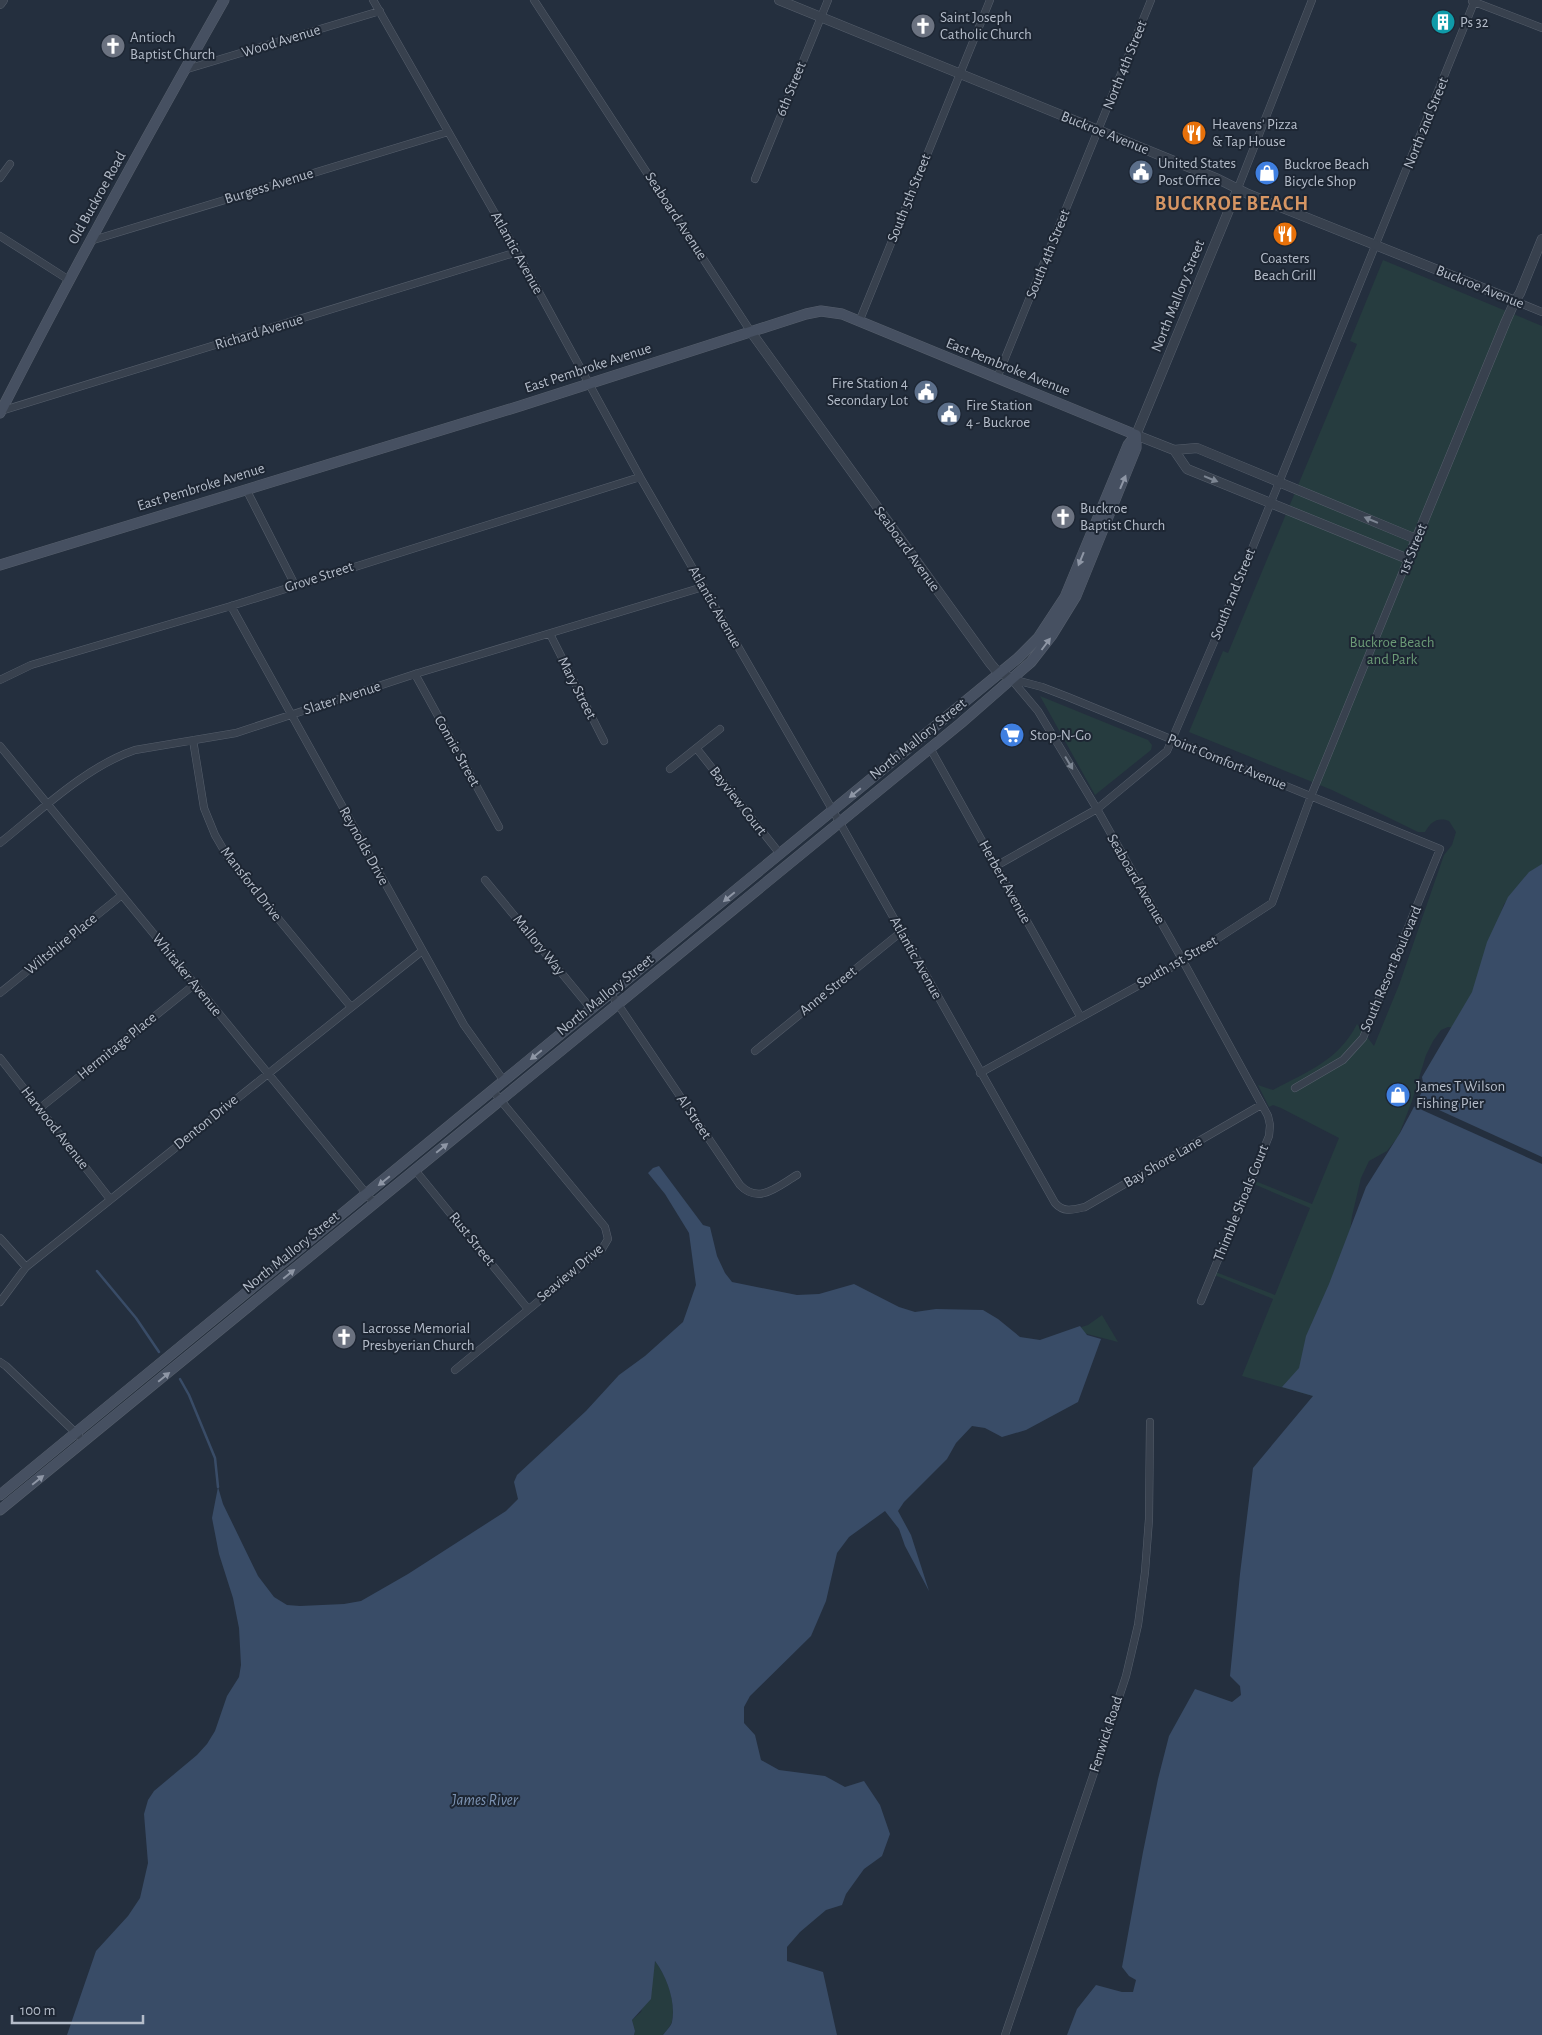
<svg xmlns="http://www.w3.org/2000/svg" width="1542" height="2035" viewBox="0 0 1542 2035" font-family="'Alegreya Sans',sans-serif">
	<rect width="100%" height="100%" fill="#242f3e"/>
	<path fill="#263c3f" d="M1383,260L1542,326V888L1514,894L1504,904L1461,1029L1448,1027L1441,1030L1433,1041L1426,1055L1412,1101L1398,1137L1387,1151L1369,1161L1361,1178L1352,1216L1347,1254L1313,1396L1242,1376L1273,1299L1212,1274L1213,1271L1275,1295L1310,1208L1249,1182L1250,1179L1312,1204L1339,1138L1281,1108L1273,1105L1269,1107L1258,1085L1273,1090C1308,1071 1338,1061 1357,1024L1374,1046L1399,985L1444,855L1452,845L1456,832L1449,821C1437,817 1431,822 1425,832H1418L1332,790L1189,732L1223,651L1228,653L1357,344L1350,341Z
		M1040,696L1148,740L1152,745L1151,750L1095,795Z
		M1102,1315L1118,1342L1072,1330L1088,1325Z
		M655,1961C667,1977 676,2001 672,2021C671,2026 666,2031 663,2035H634L635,2031L632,2020L641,2012L653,1975Z"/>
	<path fill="#394c67" d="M1542,864V2035H1067L1077,2009L1096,1985L1122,1992H1133L1136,1980L1129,1976L1122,1967L1143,1852L1158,1779L1169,1736L1195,1689L1232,1702L1241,1695L1240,1686L1230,1676L1240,1574L1253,1468L1313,1396L1282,1387L1299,1368L1306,1336L1329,1284L1366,1187L1400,1133L1424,1088L1422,1077L1472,992L1487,942L1508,897L1529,872Z
		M659,1166L703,1225L710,1227L717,1256L725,1273L732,1282L797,1295L819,1294L854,1284L899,1307L915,1312L936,1309L983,1310L998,1319L1020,1337L1040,1340L1080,1326L1087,1335L1101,1339L1078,1402L1026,1430L1002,1437L985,1428L972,1426L956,1443L947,1459L904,1502L898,1511L911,1535L929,1591L905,1546L899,1529L885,1511L849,1537L837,1553L826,1601L811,1636L750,1696L744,1707V1723L755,1735L761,1760L779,1770L825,1776L845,1787L864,1781L880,1805L890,1834L882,1856L864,1869L846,1894L842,1905L826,1910L800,1932L787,1947V1961L823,1972L837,2035H663C666,2031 671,2026 672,2022C676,2002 667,1977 655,1961L651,1999L632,2020L635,2031L634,2035H67L96,1951L128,1916L140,1898L148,1863L144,1814L148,1800L154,1791L197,1755L207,1744L215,1731L227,1696L239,1677L241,1665L239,1628L233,1598L219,1554L212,1518L218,1487L223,1504L258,1576L274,1597L287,1605L300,1606L344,1604L361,1601L408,1574L506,1511L518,1499L514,1482L517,1475L586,1411L619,1375L645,1356L683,1322L696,1285L689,1233L665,1194L648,1173L653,1168Z"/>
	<path fill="#242f3e" d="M1415,1099L1542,1157V1164L1411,1105Z"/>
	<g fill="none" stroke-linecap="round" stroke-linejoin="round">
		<path stroke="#394c67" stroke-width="2.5" d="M97,1271L136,1318L159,1352
			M180,1379L189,1395L215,1458L218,1487"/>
		<defs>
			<path id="minor" d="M373,0L517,252L640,477L840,823L1055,1203C1064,1213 1073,1210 1085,1207L1261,1105
				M534,0L751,332
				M1472,1L1542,28
				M184,70L380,11
				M0,178L10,164
				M755,179L828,0
				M1238,188L1312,0
				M0,236L69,280
				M90,241L448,132
				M1515,301L1542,312
				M859,322L990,0
				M997,378L1151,0
				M1,411L517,252
				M246,489L295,585
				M231,606L464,1025L504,1081
				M550,634L604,741
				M415,674L499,827
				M1012,679L1042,687L1068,697L1440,849L1363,1038L1343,1060L1295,1088
				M0,680L31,665L231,606L640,477
				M1012,680L1038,711L1097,809L1183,961L1268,1116L1270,1125L1269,1136L1201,1301
				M193,740L204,808L215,835L229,859L351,1007
				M0,746L374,1203
				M930,748L1080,1016
				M697,749L780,854
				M670,769L720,729
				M0,843C40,811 87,766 135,750L236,733L415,674L703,587
				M996,866L1097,809L1167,751L1217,635L1475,0
				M485,880L592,1010
				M0,993L122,895
				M611,994L740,1185C759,1205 778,1186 797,1175
				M755,1051L901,932
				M0,1058L110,1199
				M980,1073L1183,961L1272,903L1311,796L1408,559
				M40,1108L195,984
				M415,1170L528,1309
				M0,1238L26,1267
				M0,1302L26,1267L422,951
				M0,1362L6,1366L79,1436
				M455,1370L602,1249L608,1239L605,1227L493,1091
				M1005,2035L1103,1746L1126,1676L1138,1625L1145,1572L1149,1519L1150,1422"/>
			<path id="tertiary" d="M779,0L1218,179L1248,194L1515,301
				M0,4L3,0
				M1238,188L1136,435L1174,450L1197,448L1416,539
				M751,332L990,663L995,669L1012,679
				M1174,450L1187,469L1408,559L1506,321L1515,301L1520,293L1542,239"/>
			<path id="secondary" d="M0,413C71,273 147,136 224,0
				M0,565L520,406L806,314L821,311L842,314L1136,435
				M0,1495L1018,658L1038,638L1065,597L1128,445L1136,435
				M0,1510L961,723L1031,662L1052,635L1076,596L1136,448V435"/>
		</defs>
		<use href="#minor" stroke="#565f6c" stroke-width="8"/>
		<use href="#tertiary" stroke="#565f6c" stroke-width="10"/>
		<use href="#secondary" stroke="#565f6c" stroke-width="11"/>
		<use href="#minor" stroke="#38414e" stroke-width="7"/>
		<use href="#tertiary" stroke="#38414e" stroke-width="9"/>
		<use href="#secondary" stroke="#465061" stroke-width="10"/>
	</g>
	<defs><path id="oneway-solid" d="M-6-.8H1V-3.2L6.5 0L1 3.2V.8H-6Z" transform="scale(1.25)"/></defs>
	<g fill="#7c8592">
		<use href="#oneway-solid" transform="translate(1211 479) rotate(22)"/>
		<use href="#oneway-solid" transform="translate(1371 520) rotate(-157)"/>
		<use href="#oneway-solid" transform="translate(1069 763) rotate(59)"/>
	</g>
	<g fill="#8e96a5">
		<use href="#oneway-solid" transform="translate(1123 482) rotate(-67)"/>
		<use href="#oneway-solid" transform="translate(1081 559) rotate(112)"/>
		<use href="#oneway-solid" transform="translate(1046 644) rotate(-53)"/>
		<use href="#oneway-solid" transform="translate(855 793) rotate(141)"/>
		<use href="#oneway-solid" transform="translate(729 897) rotate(140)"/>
		<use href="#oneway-solid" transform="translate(536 1055) rotate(141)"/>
		<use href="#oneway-solid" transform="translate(442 1148) rotate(-39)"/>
		<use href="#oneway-solid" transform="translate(384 1181) rotate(141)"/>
		<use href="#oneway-solid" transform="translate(289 1274) rotate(-39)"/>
		<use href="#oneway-solid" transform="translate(164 1377) rotate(-39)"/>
		<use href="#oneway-solid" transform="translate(38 1480) rotate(-39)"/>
	</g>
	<defs>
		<symbol id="building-disc" viewBox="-11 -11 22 22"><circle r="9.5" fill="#0f9aa8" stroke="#1d2633"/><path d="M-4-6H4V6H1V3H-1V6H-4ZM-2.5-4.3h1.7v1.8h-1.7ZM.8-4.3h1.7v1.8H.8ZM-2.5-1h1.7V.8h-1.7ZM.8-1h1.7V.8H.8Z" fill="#fff"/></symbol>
		<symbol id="church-disc" viewBox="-11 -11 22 22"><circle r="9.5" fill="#6b7280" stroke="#1d2633"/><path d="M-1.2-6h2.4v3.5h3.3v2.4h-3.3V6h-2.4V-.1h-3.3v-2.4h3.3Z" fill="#fff"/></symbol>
		<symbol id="restaurant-disc" viewBox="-11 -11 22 22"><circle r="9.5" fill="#e8710a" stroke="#1d2633"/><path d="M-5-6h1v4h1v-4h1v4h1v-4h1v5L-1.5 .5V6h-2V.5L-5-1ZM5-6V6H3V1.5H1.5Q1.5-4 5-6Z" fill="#fff"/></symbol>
		<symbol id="civic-disc" viewBox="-11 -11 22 22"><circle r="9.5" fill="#5c6f8a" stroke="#1d2633"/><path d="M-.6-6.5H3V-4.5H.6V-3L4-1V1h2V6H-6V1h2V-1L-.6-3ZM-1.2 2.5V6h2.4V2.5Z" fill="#fff"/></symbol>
		<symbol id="shop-disc" viewBox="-11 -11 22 22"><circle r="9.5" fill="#3f7fe0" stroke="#1d2633"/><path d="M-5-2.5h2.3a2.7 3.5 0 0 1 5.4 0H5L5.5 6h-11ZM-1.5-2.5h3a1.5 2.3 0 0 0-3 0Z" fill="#fff"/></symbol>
		<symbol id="supermarket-disc" viewBox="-11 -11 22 22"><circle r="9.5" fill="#3f7fe0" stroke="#1d2633"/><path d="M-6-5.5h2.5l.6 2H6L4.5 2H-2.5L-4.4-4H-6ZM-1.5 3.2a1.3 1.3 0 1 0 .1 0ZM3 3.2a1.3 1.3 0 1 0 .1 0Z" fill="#fff"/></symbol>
	</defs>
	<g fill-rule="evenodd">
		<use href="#building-disc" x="1429" y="8" width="28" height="28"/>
		<use href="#church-disc" x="909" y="12" width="28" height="28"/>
		<use href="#church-disc" x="99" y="32" width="28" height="28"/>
		<use href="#restaurant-disc" x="1180" y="119" width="28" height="28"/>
		<use href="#civic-disc" x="1127" y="158" width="28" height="28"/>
		<use href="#shop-disc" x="1253" y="159" width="28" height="28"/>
		<use href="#restaurant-disc" x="1271" y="220" width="28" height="28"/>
		<use href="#civic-disc" x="912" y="378" width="28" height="28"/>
		<use href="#civic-disc" x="935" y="400" width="28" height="28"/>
		<use href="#church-disc" x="1049" y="503" width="28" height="28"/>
		<use href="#supermarket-disc" x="998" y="721" width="28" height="28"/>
		<use href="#shop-disc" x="1384" y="1081" width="28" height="28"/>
		<use href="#church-disc" x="330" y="1323" width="28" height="28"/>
	</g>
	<g text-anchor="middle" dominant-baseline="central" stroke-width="4" stroke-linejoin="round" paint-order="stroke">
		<g font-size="15" fill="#b4bcc9" stroke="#1d2633" text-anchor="start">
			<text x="940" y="17">Saint Joseph<tspan x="940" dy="17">Catholic Church</tspan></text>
			<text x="1460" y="22">Ps 32</text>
			<text x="130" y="37">Antioch<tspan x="130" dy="17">Baptist Church</tspan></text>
			<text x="1212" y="124">Heavens' Pizza<tspan x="1212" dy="17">&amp; Tap House</tspan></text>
			<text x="1158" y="163">United States<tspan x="1158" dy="17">Post Office</tspan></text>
			<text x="1284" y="164">Buckroe Beach<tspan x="1284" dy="17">Bicycle Shop</tspan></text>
			<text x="1285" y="258" text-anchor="middle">Coasters<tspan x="1285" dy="17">Beach Grill</tspan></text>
			<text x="908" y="383" text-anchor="end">Fire Station 4<tspan x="908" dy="17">Secondary Lot</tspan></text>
			<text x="966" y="405">Fire Station<tspan x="966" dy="17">4 - Buckroe</tspan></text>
			<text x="1080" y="508">Buckroe<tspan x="1080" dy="17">Baptist Church</tspan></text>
			<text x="1030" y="735">Stop-N-Go</text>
			<text x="1416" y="1086">James T Wilson<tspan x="1416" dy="17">Fishing Pier</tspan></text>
			<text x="362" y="1328">Lacrosse Memorial<tspan x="362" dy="17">Presbyerian Church</tspan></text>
		</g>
		<g font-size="15" fill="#b4bcc9" stroke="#1d2633">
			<text transform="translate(281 41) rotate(-17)">Wood Avenue</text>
			<text transform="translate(1125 65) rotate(-68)">North 4th Street</text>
			<text transform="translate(791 89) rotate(-68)">6th Street</text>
			<text transform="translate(1426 123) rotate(-68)">North 2nd Street</text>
			<text transform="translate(1105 133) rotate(22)">Buckroe Avenue</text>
			<text transform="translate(269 186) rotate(-17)">Burgess Avenue</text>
			<text transform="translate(97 198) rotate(-61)">Old Buckroe Road</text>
			<text transform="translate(909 198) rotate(-68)">South 5th Street</text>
			<text transform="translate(676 216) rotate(57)">Seaboard Avenue</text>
			<text transform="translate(517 253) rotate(61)">Atlantic Avenue</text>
			<text transform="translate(1048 254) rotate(-68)">South 4th Street</text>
			<text transform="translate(1480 287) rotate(22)">Buckroe Avenue</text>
			<text transform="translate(1178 296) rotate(-68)">North Mallory Street</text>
			<text transform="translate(259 332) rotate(-17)">Richard Avenue</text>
			<text transform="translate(1008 367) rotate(22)">East Pembroke Avenue</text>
			<text transform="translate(588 368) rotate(-18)">East Pembroke Avenue</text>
			<text transform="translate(201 487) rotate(-17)">East Pembroke Avenue</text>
			<text transform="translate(907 549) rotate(54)">Seaboard Avenue</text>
			<text transform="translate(1413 549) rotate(-68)">1st Street</text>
			<text transform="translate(319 577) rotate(-18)">Grove Street</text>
			<text transform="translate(1233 594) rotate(-68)">South 2nd Street</text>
			<text transform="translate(715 607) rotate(60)">Atlantic Avenue</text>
			<text transform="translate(577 688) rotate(63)">Mary Street</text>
			<text transform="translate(342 698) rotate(-18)">Slater Avenue</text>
			<text transform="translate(918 739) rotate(-39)">North Mallory Street</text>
			<text transform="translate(457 751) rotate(61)">Connie Street</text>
			<text transform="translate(1227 762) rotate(22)">Point Comfort Avenue</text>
			<text transform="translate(738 801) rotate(52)">Bayview Court</text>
			<text transform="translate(364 846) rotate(61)">Reynolds Drive</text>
			<text transform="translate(1136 879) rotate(60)">Seaboard Avenue</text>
			<text transform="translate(1005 882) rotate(61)">Herbert Avenue</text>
			<text transform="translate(251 884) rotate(52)">Mansford Drive</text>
			<text transform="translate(61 944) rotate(-39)">Wiltshire Place</text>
			<text transform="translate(539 945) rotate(51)">Mallory Way</text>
			<text transform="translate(916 958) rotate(61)">Atlantic Avenue</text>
			<text transform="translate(1177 962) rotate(-30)">South 1st Street</text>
			<text transform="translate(1391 969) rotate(-67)">South Resort Boulevard</text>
			<text transform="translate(187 975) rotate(51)">Whitaker Avenue</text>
			<text transform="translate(828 991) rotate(-39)">Anne Street</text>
			<text transform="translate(605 995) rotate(-39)">North Mallory Street</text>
			<text transform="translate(117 1046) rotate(-39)">Hermitage Place</text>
			<text transform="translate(694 1117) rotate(56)">Al Street</text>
			<text transform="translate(206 1122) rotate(-39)">Denton Drive</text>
			<text transform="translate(55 1128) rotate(52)">Harwood Avenue</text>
			<text transform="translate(1163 1162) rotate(-30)">Bay Shore Lane</text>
			<text transform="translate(1241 1203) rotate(-68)">Thimble Shoals Court</text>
			<text transform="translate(472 1239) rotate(51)">Rust Street</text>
			<text transform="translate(291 1252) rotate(-39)">North Mallory Street</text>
			<text transform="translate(570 1273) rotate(-40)">Seaview Drive</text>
			<text transform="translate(1106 1734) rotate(-72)">Fenwick Road</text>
		</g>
		<g font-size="15" fill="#6b9a76" stroke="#1d2633">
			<text x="1392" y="642">Buckroe Beach<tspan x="1392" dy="17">and Park</tspan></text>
		</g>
		<g font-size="16" font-style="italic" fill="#7c92b1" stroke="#1d2633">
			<text x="485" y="1800">James River</text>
		</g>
		<g font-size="20" font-weight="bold" letter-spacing="1" fill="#d59563" stroke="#1d2633">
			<text x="1232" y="204">BUCKROE BEACH</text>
		</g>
	</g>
	<path d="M12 2015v8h131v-8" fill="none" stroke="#b4bcc9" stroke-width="2.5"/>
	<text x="20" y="2015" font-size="15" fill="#b4bcc9" stroke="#1d2633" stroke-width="4" paint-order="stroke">100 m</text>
</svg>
